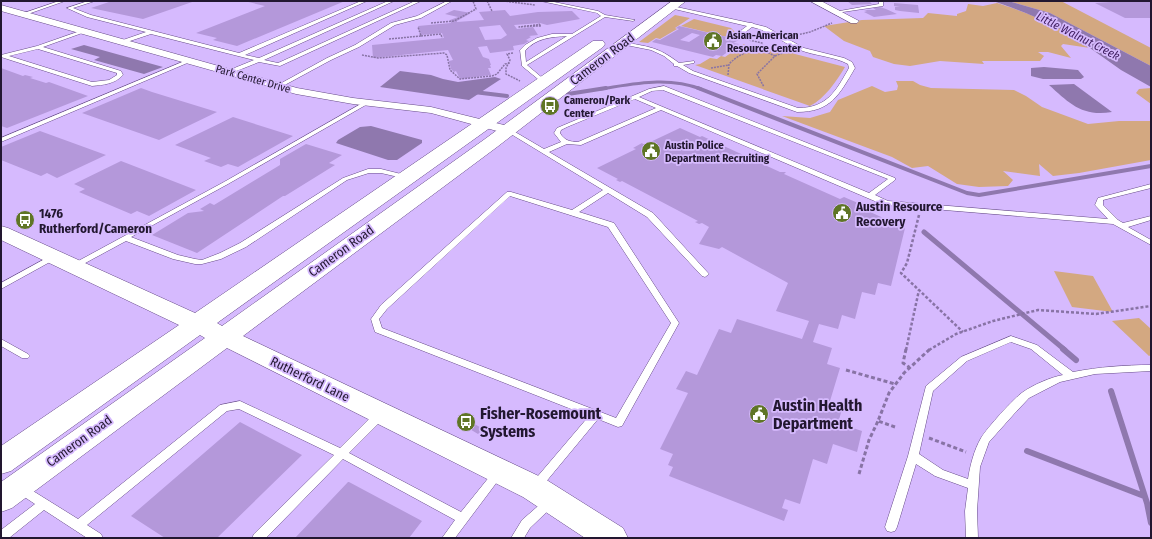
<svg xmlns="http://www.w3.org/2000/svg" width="1152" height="539" viewBox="0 0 1152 539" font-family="'Fira Sans Condensed',sans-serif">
	<rect width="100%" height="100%" fill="#d6bafe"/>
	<path fill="#d3a881" d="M1008,1H1061L1151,48V66L1050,13Z
		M997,3C1013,8 1069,27 1075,41L1090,48L1063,44L1061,46L1071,58L1048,52H1038L1044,56L1040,61H982L984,64L940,61L910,66L894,64L873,57L870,51L844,41L824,26L862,20L923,18L928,13L957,16V14L966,11L968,4L983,6Z
		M675,15L690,18L675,28L677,29L660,39L656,38L648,43L639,42Z
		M694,19L731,28L735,32L727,37L681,26Z
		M744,44C753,51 767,48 778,49L779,47L795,54L845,67C836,82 825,98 810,106L695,65L700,64L710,58L717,59L721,56L725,57Z
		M896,81H913L920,85L931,88L1014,90L1026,96L1042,107L1088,124L1119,121H1151V160L1079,173L1053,176L1039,164L1040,176L1003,171L1013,180L1008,186L979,187L957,184L928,166L912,168L892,157L782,116L810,118L830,112L838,100L872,86L885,92L897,90L898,86Z
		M1151,88V104L1136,93L1139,89Z
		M1054,271L1093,276L1113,312L1072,307Z
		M1139,318L1151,329V355L1149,356L1112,321Z"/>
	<path fill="#8f78ae" d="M993,1H1008L1050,13L1151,66V87L1121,70L1090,48L1075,41C1069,28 1008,6 993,1Z
		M84,45L163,67L144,74L94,60L100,57L71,49Z
		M1044,67L1078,70L1084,77L1081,79H1043L1031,76V68Z
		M400,71L431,75L443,79L458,82L495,77L501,79L469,100L380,87Z
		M1074,84L1112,112C1082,117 1069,103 1049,85Z
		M371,126L422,140V143L397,160H388L336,143L338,140L360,127Z"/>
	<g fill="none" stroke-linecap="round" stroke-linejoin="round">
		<path stroke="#8f78ae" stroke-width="3" d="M600,89C634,84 667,76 701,89"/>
		<path stroke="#8f78ae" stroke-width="4" d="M698,88L967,193L979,195L1151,166
			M474,92L507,96
			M568,94L606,88"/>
		<path stroke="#8f78ae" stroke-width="5" d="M924,232L1065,350"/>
		<path stroke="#8f78ae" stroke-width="6" d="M1063,349L1076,360
			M1111,391L1147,503L1151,523
			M1027,451L1144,496"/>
	</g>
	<path fill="#b498da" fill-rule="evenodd" d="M112,1H195L143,19L91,8Z
		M244,1H345L237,46L213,40L217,38L196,33L265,6Z
		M847,1H869L872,4L852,5Z
		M1127,1H1151V18H1125L1095,3Z
		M894,3L918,5L919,12V13L900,11L895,10V7H900L894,6Z
		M880,7L886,9L897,14L874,17L864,12L867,11L864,10H876L873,8Z
		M454,10L471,13L457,21V22L484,20L479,12L505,10L510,16L538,12L572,11L580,19L547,25L540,23L514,25L517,29L533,27L538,35L529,36L531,37L526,40L529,41L524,44L513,46L514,50L490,53L487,46L478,47L483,57L489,59L491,65H490L491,68H488L491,75L460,79L456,71L454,72L451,69L449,61L453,60L448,50L373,58L372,45L444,38L442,33L421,35L418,26L451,23L450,20L458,17L445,14ZM500,25L507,35L501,39L485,40L479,27Z
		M679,26L731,38L733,36L743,38L733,43L739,44L722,56L716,55L713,57L652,42L656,39L660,40L679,29L676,28ZM692,33L700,35L689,42L680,40Z
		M1,68L23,76L25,75L33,77L30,78L46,83L49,82L88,96L7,128L1,126Z
		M141,88L152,92L217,112L159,140L82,113Z
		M233,117L293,136L238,167L228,164L221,167L204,161L211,158L175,145Z
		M680,128L700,137L702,136L780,172H786L784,174L840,199L844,197L858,203L855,205L905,228L891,286L878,283L875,295L862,292L855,319L842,315L838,329L819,324L813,342L832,348L827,364L840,368L830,401L843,406L838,423L862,431L857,452L833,444L827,464L813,459L800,504L785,499L782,508L788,510L784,521L669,476L673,467L668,465L673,454L660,449L688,393L676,389L686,371L697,375L719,329L731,333L737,319L802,339L809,321L776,311L788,283L722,247L719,249L699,244L709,227L702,223L699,224L695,222L698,221L622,181L620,182L616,180L618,179L597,168L636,149L633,148L642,143L644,145Z
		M40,131L106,155L57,178L47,173L41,176L1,160V147Z
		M306,144L342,155L329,163L335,165L285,196H283L197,253L152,235L188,213L204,211L200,209L210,203L214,205L280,165V159Z
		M121,161L196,190L149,216L137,211L131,214L79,192L85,189L74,184Z
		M240,422L302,455L217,538H165L131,516Z
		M473,423L483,429L478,434L468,428Z
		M348,482H349L422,521L409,538H295Z"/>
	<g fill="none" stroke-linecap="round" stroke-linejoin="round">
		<defs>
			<path id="lane" d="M59,1H65L25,15L21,14Z
				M88,1H95L73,8L91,15L239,53L361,1H367L245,55L259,58L388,1H394L264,60L278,63L415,1H421L280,66L259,62L229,74L227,73V71L254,60L151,34L124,43H120V41L146,32L87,17L67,8Z
				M447,1H452L421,18L395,25L359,47L331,60L281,87L276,86L327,58L355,45L391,23L417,16Z
				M541,1H549L598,11L605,15L635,20L633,21L605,17L527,65L546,81V83L544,84L522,66L520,50L525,45L537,38L552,34H572L601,16L597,13ZM567,36L526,62L525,51C536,38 551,37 567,36Z
				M879,1H883V6L836,13L834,12L879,4Z
				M672,6L750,23H752L754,24L766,27L804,48L844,58L852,62L855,68C839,95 831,112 797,112L689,73L677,66H674V64L664,56L651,50L621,44V43L623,42C648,47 657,46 679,63L694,61V63L683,65L693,71L798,108C827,108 836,91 849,68L848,64C833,56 815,56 800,50C783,43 770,31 752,27L743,34H739V32L747,26L670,8V6Z
				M83,30H85V32L43,47L121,71L123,75C115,84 103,85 92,86L1,57V55L37,46ZM38,49L117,73V75L109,80L92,82L9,56Z
				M187,60L192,61L1,142V138Z
				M664,86L895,178V180L875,195L888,201L1108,219L1095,205L1098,198L1151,184V188L1103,200V205L1118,220L1123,223L1151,216V220L1128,227L1151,240V245L1113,224L884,205L661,110L581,145L567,144L549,152L653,213L709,274L705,277L702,276L647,217L608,193L579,212L614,223L679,323L622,426L618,427L598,419L540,489L536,491L532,489L531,486L532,483L589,416L375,332L371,319L381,305L507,192H511L572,210L603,190L506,131V129H510L544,149L561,142L554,133L557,128L649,89ZM663,90L888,179L869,193L639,97L652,91ZM635,99L656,108L578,142C570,142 564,140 560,133L561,130L567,127ZM510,196L608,227L671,323L616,418L382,328L379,319L387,309Z
				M366,101L371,102L228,184L131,237L178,255L195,259L202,260L220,253L240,243L343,178L368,169H381L409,176V178L407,179L381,173H369L347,180L246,247L221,259L202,264H195L173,259L126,241L76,268H70L69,266L224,182Z
				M52,255H55L59,257L1,289V283Z
				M1011,336L1037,345L1073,372C1099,367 1125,365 1151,365V371L1095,374L1060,382L1029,398L1014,414L989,442L980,467L977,511L978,538H966L965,511L968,488L935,476L916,464L897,527L895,531L891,532L887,531L885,527L908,456L926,386L961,357ZM1011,342L1031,349L1063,375C1051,377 1033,385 1023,392C1014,398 987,428 981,438C974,450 970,466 968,479L943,470L919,454L933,391L967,361Z
				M1,339L28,354L30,356L28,358H22L1,346Z
				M240,401L340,448L377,411L381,410L385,411L386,414L385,417L349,453L461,512L494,471L498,469L502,471L503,474L455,538H442L455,520L343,459L266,538H252L254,534L334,455L239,409L227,411L87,525L101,534L103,538H87L44,510L9,538H1V530L35,504L17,492L15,489L17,486L21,484L25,486L78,519L220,405Z
				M549,498L553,500L555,503L553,506L530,528L524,538H511L522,520L545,500Z"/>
			<path id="street" d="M810,1H821L859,21L857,23H851Z
				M1,5L297,88L353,98L431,107L512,127L514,130L512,133L508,134L431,113L353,104L296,94L1,11Z"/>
			<path id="secondary" d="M672,1H686L497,147L243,336L545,479L623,528L628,538H585L523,497L227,348L12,508L1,512V482L205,338L200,335L11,471L1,474V446L179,325L1,240V226L8,228L195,313L593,41H603L605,44L603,47L217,323L222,326L485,139Z"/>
		</defs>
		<use href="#lane" stroke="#664b88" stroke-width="1"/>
		<use href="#street" stroke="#664b88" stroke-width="1"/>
		<use href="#secondary" stroke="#664b88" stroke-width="1"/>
		<path stroke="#8873a5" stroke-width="1.5" stroke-dasharray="2 1" stroke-linecap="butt" d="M487,1L492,11
			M503,1L535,5
			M431,23L454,21L476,9L473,1H477
			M539,24L541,26H534Z
			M535,25L519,27L535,26
			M797,35L810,32L832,23
			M421,36L441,34L442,38
			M389,39L421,36L418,27
			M749,40L762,43L763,47L760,48
			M513,53L507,54L510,60L506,68V74L520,81
			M362,55L378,58L444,53L447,55L450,70L460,79L492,76L497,74L505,64L510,63
			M775,56L785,52
			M711,68L729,65
			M728,75L729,64C743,50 758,47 775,56L757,74L764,87"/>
		<path stroke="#8873a5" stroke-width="2.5" stroke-dasharray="3 2" stroke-linecap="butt" d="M919,215L907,263L901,273L963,332
			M906,350L919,290
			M929,350L956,334L993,321L1038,310L1096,314L1151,306"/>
		<path stroke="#8873a5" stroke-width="3" stroke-dasharray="4 2.5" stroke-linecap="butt" d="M906,349L903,363L909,367
			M846,370L895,384
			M895,427L878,421L889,393L904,373L930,349
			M929,438L966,452
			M859,474L869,440L878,421"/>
		<use href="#lane" fill="#fff" fill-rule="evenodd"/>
		<use href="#street" fill="#fff" fill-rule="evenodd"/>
		<use href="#secondary" fill="#fff" fill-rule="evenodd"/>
	</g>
	<defs>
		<symbol id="civic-disc" viewBox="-11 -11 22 22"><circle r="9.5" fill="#5f7525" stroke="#d6bafe"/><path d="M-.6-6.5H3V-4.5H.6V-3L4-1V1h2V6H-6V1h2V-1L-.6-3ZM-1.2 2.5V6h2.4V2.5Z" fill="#fff"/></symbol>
		<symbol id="bus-disc" viewBox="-11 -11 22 22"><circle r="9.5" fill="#5f7525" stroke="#d6bafe"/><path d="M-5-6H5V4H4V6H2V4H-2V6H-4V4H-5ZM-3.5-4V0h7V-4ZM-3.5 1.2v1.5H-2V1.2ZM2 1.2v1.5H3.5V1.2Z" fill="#fff"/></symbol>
	</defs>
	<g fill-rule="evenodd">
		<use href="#civic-disc" x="702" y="30" width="22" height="22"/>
		<use href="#bus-disc" x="539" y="95" width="22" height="22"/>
		<use href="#civic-disc" x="640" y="140" width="22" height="22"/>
		<use href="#civic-disc" x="831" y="202" width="22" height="22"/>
		<use href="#bus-disc" x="14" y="209" width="22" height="22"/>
		<use href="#civic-disc" x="748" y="403" width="22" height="22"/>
		<use href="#bus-disc" x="455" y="411" width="22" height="22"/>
	</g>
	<g text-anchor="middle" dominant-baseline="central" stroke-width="3.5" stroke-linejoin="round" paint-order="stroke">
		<g font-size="11" font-weight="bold" fill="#221730" stroke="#d6bafe" text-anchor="start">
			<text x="727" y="35">Asian-American<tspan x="727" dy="13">Resource Center</tspan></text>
			<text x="564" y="100">Cameron/Park<tspan x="564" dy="13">Center</tspan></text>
			<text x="665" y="145">Austin Police<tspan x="665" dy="13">Department Recruiting</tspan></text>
		</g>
		<g font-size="11" fill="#221730" stroke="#d6bafe">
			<text transform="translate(253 79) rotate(16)">Park Center Drive</text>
		</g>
		<g font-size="12" font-style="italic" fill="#3c1b5d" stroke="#d6bafe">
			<text transform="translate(1078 36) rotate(27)">Little Walnut Creek</text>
		</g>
		<g font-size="13" fill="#221730" stroke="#d6bafe">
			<text transform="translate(602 59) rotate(-37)">Cameron Road</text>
			<text transform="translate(341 251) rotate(-36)">Cameron Road</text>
			<text transform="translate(310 379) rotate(26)">Rutherford Lane</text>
			<text transform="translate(79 441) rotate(-36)">Cameron Road</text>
		</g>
		<g font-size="13" font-weight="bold" fill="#221730" stroke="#d6bafe" text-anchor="start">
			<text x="856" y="206">Austin Resource<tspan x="856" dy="15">Recovery</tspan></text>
			<text x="39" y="213">1476<tspan x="39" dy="15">Rutherford/Cameron</tspan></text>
		</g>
		<g font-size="16" font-weight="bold" fill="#221730" stroke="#d6bafe" text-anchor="start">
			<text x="773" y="405">Austin Health<tspan x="773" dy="18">Department</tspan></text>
			<text x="480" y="413">Fisher-Rosemount<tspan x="480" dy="18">Systems</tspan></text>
		</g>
	</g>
	<rect width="1152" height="539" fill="none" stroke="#221730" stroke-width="4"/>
</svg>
